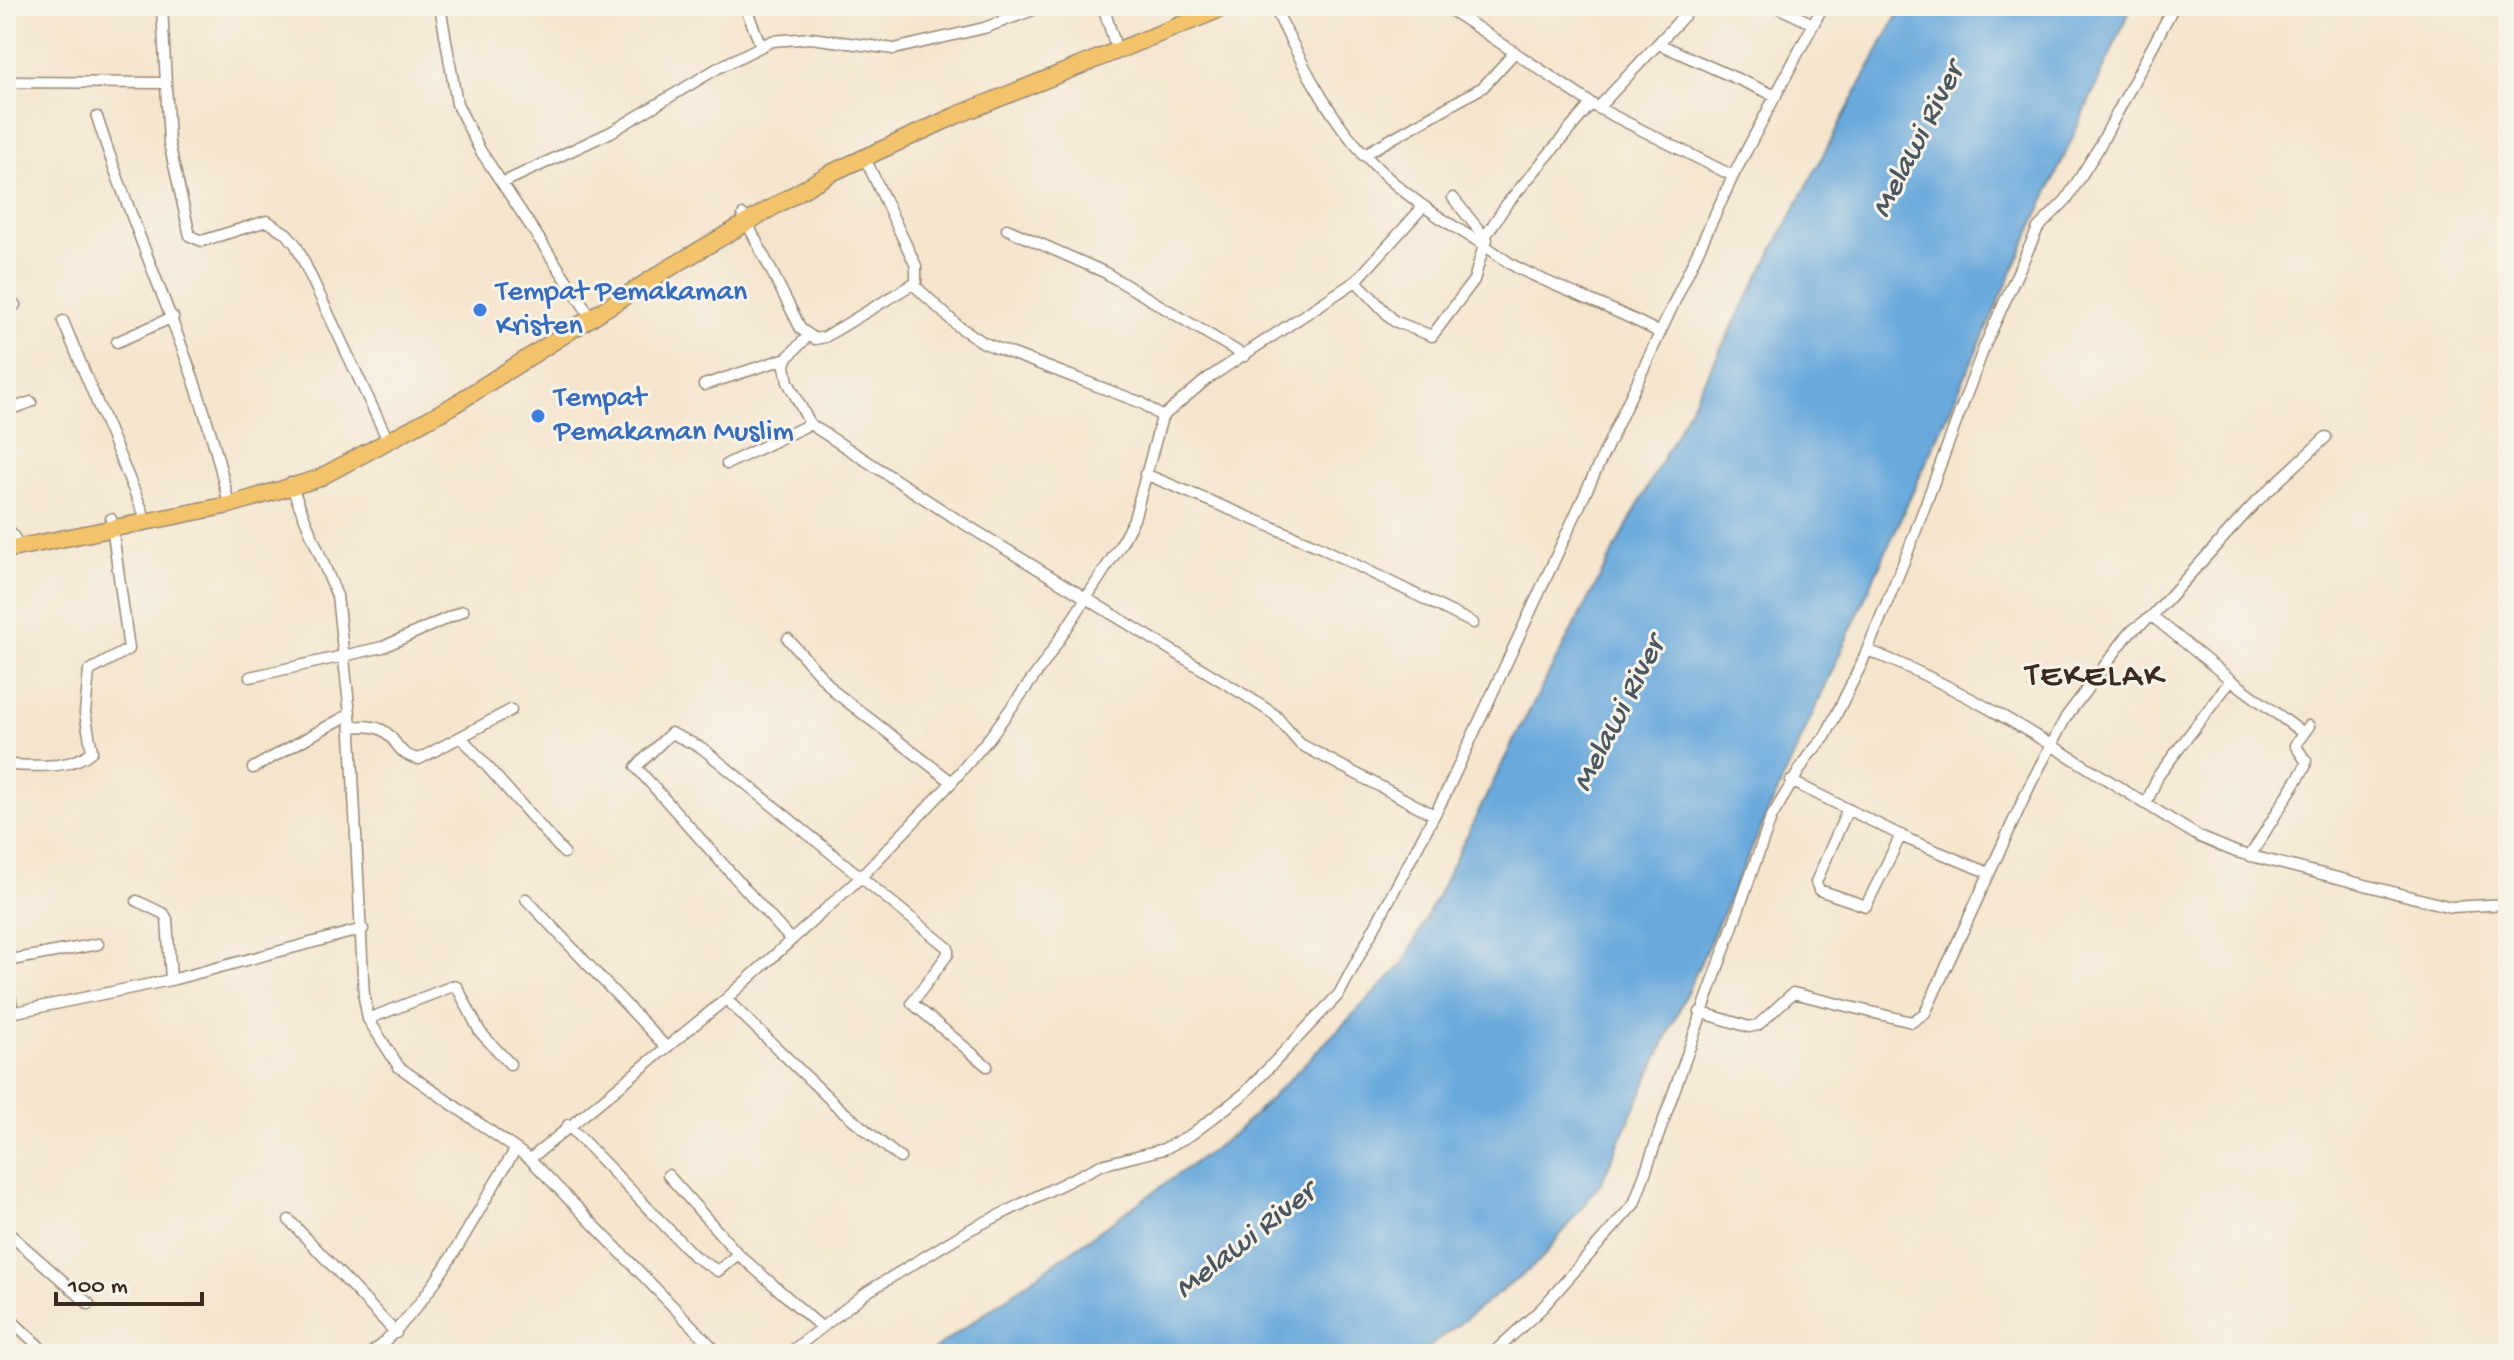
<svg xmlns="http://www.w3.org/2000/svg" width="2514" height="1360" viewBox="0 0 2514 1360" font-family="'Gochi Hand',sans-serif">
	<rect width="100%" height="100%" fill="#f7f3e8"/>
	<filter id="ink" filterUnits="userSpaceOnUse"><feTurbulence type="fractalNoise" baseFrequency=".0125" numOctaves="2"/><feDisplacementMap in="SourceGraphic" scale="16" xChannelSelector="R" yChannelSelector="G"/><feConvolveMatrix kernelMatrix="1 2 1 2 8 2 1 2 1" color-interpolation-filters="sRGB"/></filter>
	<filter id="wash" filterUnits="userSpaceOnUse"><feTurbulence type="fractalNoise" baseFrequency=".006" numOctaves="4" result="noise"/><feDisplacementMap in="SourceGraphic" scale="32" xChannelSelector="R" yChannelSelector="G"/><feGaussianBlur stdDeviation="1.8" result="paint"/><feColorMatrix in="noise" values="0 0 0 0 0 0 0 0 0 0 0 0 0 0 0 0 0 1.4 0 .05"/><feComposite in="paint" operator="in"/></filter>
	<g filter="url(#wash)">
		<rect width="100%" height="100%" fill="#f5e5cd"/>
		<path fill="#67a8db" stroke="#51697c" stroke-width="2" d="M1902,6H2132L1601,1183L1539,1262L1420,1354H928L1237,1132L1404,963L1515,738Z"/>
	</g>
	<g filter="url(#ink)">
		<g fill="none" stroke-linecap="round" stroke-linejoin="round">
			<defs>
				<path id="minor" d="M162,6L169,143L190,236L202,241L267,221L287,234L296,245L385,434
					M440,6L457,104L480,150L587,311
					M745,6L761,46
					M1103,6L1114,41
					M1274,6C1330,123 1362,173 1476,240C1490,248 1502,259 1516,267C1563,291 1613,307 1660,333
					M1445,6L1598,108L1733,176
					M1775,6L1813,24
					M1661,45L1776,96
					M6,82L164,83
					M1598,108L1693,6
					M97,117C137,245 198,364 227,496
					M1363,155L1483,87L1515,52
					M502,183L611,132L718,68L772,41L811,38L894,49L984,28L1044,6
					M1453,198L1487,240
					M743,215L801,329L815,339L825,337L916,282V266L864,156
					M1007,229L1104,272L1245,356
					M1485,237L1506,205L1591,104
					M1356,281L1394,321L1432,336L1474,280L1484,245
					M914,285L958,326L984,343L1142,403L1162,417
					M6,309L15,305
					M63,321L143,512
					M808,336L787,358L785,366L788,382L810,424L945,512L1248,697L1275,715L1300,744L1434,815
					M117,342L173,317
					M704,385L787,358
					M6,411L31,402
					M727,464L810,424
					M1145,474L1320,547L1473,623
					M290,483L337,596L350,714L364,997L368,1019L399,1067L530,1159L719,1354
					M6,525L20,547
					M788,639L836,693L952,782
					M1867,650C1985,696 2091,772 2200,837L2236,852L2451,907L2508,904
					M250,677L383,647L463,611
					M2231,680L2303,733
					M351,727C403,721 386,753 419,759L511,710
					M461,737L564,853
					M6,765C34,765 70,771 92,751L85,713L89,671L129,649L111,519
					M253,768L350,714
					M1791,781L1910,840L1989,873
					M2146,804L2158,776L2231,680L2152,616
					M1848,809L1816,882L1819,890L1866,906L1901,835
					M2250,856L2305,767L2306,761L2295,745L2309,726
					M526,899L665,1046
					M137,901L164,914L167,919L171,980
					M791,940L636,767L671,733L702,748L948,948V954L912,1003L987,1066
					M6,961L98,944
					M6,976L13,1012
					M726,999L839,1108L900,1158
					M1700,1012L1749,1027L1758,1025L1793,993L1912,1022L1925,1013L2030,785L2066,717L2130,632L2152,616L2255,503L2326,437
					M6,1014L175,979L363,929
					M368,1019L453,986L457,987L480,1032L510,1064
					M568,1125L694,1256L718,1271L738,1254
					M530,1159L726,999L859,879L952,782L990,737L1044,663L1120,546L1134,519L1162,417L1207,379L1356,281L1423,207
					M668,1175L738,1254L821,1327
					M289,1220L396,1333
					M6,1231L89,1304
					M6,1315L47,1354
					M370,1354C437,1300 470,1220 516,1149
					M788,1354L867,1292L969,1230L1101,1165L1164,1149L1192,1134L1244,1094L1339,994L1445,795L1733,176L1823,6
					M1492,1354L1542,1308L1634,1204L1771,818L1808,756L1825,737L1861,665L1907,554L1985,345L2038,228L2066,200L2098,149L2174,6"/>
				<path id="primary" d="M6,550L229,505L317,479L449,408L666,270L831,173L955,116L1228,6"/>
			</defs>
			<use href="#minor" stroke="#988876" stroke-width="13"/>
			<use href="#primary" stroke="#988876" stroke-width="19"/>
			<use href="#minor" stroke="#fff" stroke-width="10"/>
			<use href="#primary" stroke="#f2c36a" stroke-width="16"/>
		</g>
	</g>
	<g fill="#3f7fe0" stroke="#f7f3e8" stroke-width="3">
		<circle cx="480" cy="310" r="8"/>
		<circle cx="538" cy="416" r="8"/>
	</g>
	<g text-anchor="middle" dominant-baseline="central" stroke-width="6" stroke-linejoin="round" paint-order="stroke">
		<g font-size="30" fill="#366cbe" stroke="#f7f3e8" text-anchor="start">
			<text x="496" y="293">Tempat Pemakaman<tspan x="496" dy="34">Kristen</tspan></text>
			<text x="554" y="399">Tempat<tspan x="554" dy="34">Pemakaman Muslim</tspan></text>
		</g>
		<g font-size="32" font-style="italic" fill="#4a5660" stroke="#f7f3e8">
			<text transform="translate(1919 141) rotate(-63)">Melawi River</text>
			<text transform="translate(1620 715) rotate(-63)">Melawi River</text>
			<text transform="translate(1246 1242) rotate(-38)">Melawi River</text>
		</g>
		<g font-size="34" letter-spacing="2" fill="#3b2a1e" stroke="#f7f3e8">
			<text x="2095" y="678">TEKELAK</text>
		</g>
	</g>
	<rect width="2514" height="1360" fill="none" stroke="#f7f3e8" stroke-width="32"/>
	<path d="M56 1292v12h146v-12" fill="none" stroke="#3b2a1e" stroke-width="4"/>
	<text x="68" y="1292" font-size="24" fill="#3b2a1e" stroke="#f7f3e8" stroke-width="6" paint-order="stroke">100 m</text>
</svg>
